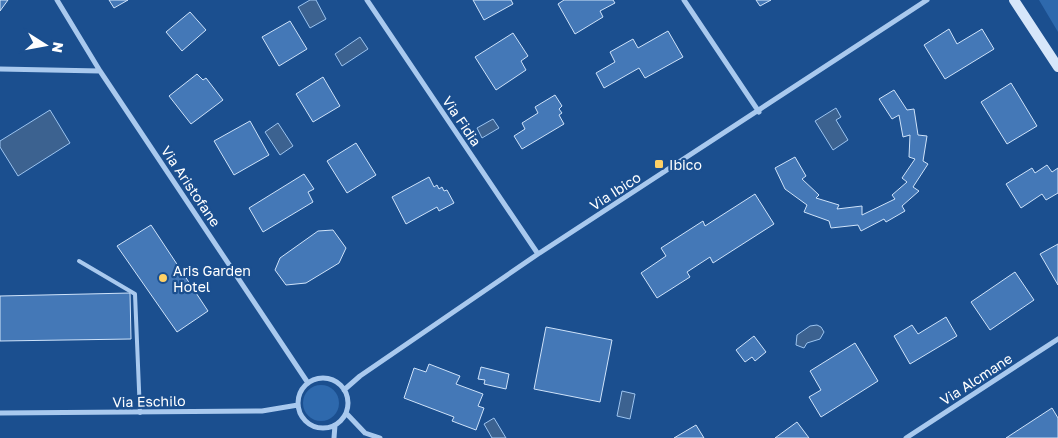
<svg xmlns="http://www.w3.org/2000/svg" width="1058" height="438" viewBox="0 0 1058 438" font-family="'Golos Text',sans-serif">
	<rect width="100%" height="100%" fill="#1b4f8f"/>
	<path fill="#2e69ad" d="M1039,0H1058V32Z
		M303 403a18 18 0 1 1 36 0a18 18 0 1 1-36 0Z"/>
	<path fill="#3c6290" stroke="#9cc4f0" d="M310,0H316L326,19L310,28L298,7Z
		M360,37L368,49L342,66L335,54Z
		M836,108L841,117L836,120L848,140L833,150L815,121Z
		M50,110L70,143L18,176L0,147V141Z
		M493,119L499,128L482,138L477,128Z
		M278,123L293,146L280,155L265,132Z
		M817,325L821,327L824,332L820,339L807,343L804,348L796,345L797,335L810,326Z
		M622,391L635,394L630,419L617,416Z
		M494,418L506,438H492L484,424Z"/>
	<path fill="#4478b7" stroke="#cfe3fa" d="M0,0H8L0,11Z
		M109,0H128L114,8Z
		M473,0H511L513,4L484,20Z
		M564,0H613L615,3L600,11L603,17L575,34L558,4Z
		M756,0H771L760,6Z
		M190,12L206,30L182,51L166,32Z
		M290,21L307,49L279,66L262,37Z
		M949,29L957,44L982,29L994,49L945,79L924,45Z
		M668,31L683,57L645,78L639,68L604,88L596,73L615,62L610,52L633,39L638,48Z
		M513,33L528,56L521,61L526,70L496,90L475,57Z
		M197,74L203,80L206,78L223,100L191,124L169,96Z
		M323,77L340,106L313,122L296,94Z
		M1011,83L1037,126L1007,144L981,102Z
		M894,90L907,110L914,109L918,135L927,136L923,161L928,164L913,187L919,191L902,206L905,211L886,222L884,219L861,231L858,225L831,228L829,221L804,212L807,205L785,189L775,168L795,157L806,176L802,179L819,195L816,198L839,205L837,209L862,206V215L895,199L892,195L907,182L902,178L915,159L909,157L910,135L903,137L899,115L892,119L879,99Z
		M555,95L562,106L559,109L562,113L559,115L564,124L522,149L514,136L525,129L522,123L538,113L535,107Z
		M250,121L269,155L234,175L214,141Z
		M356,143L376,175L347,193L327,161Z
		M1047,165L1052,172L1058,168V193L1046,200L1042,194L1021,208L1006,184L1032,168L1035,173Z
		M304,174L314,189L308,192L313,202L263,232L249,208Z
		M429,177L434,187L437,185L439,189L442,187L444,191L447,190L454,203L439,211L437,207L406,224L392,197Z
		M755,194L774,224L713,263L710,257L687,272L690,277L657,298L641,273L666,256L661,248L703,221L705,226Z
		M151,225L208,311L177,332L117,246Z
		M333,230L346,248L339,263L306,283L286,285L275,270L280,258L318,231Z
		M1058,244V285L1040,254Z
		M1015,272L1034,300L990,330L971,302Z
		M130,293L131,339L0,341V296Z
		M946,317L957,336L910,364L894,336L912,325L918,334Z
		M546,327L612,340L600,402L534,389Z
		M754,336L766,352L755,361L752,357L745,362L736,350Z
		M855,343L878,381L821,417L809,397L821,390L810,371Z
		M429,364L460,376L456,384L483,394L478,406L484,408L476,430L452,421L454,417L404,398L414,368L426,372Z
		M481,367L509,374L506,389L484,384L485,380L478,379Z
		M1052,408L1058,418V438H1006Z
		M797,422L809,438H775Z
		M696,425L704,438H674Z"/>
	<g fill="none" stroke-linecap="round" stroke-linejoin="round">
		<path stroke="#a9c9ee" stroke-width="4" d="M79,261L135,294L140,413"/>
		<path stroke="#a9c9ee" stroke-width="5" d="M57,0L100,71L308,383
			M367,0L538,254
			M684,0L759,112
			M0,69L100,71
			M298 403a25 25 0 1 1 50 0a25 25 0 1 1-50 0Z
			M344,390L360,376L538,254L927,0
			M0,413L262,411L298,405
			M346,413L365,433L380,438
			M334,438L335,425
			M906,438L1058,339"/>
		<path stroke="#d6e6fa" stroke-width="10" d="M1014,0L1058,67"/>
	</g>
	<g fill="#ffd166" stroke="#1b4f8f" stroke-width="2">
		<rect x="654" y="159" width="10" height="10" rx="2.5"/>
		<circle cx="163" cy="278" r="5"/>
	</g>
	<g text-anchor="middle" dominant-baseline="central" stroke-width="4.5" stroke-linejoin="round" paint-order="stroke">
		<g font-size="14" fill="#fff" stroke="#1b4f8f">
			<text transform="translate(462 121) rotate(56)">Via Fidia</text>
			<text transform="translate(191 186) rotate(56)">Via Aristofane</text>
			<text transform="translate(615 191) rotate(-33)">Via Ibico</text>
			<text transform="translate(976 379) rotate(-33)">Via Alcmane</text>
			<text transform="translate(149 401) rotate(-1)">Via Eschilo</text>
		</g>
		<g font-size="14" fill="#fff" stroke="#1b4f8f" text-anchor="start">
			<text x="669" y="164">Ibico</text>
			<text x="173" y="270">Aris Garden<tspan x="173" dy="16">Hotel</tspan></text>
		</g>
	</g>
	<g transform="translate(45 45) rotate(101)" stroke="#1b4f8f" stroke-width="4" paint-order="stroke">
	<path d="M0-4L9 19L0 12L-9 19Z" fill="#ffffff"/>
	<text y="-8" font-size="14" font-weight="bold" text-anchor="middle" fill="#ffffff">N</text>
	</g>
</svg>
